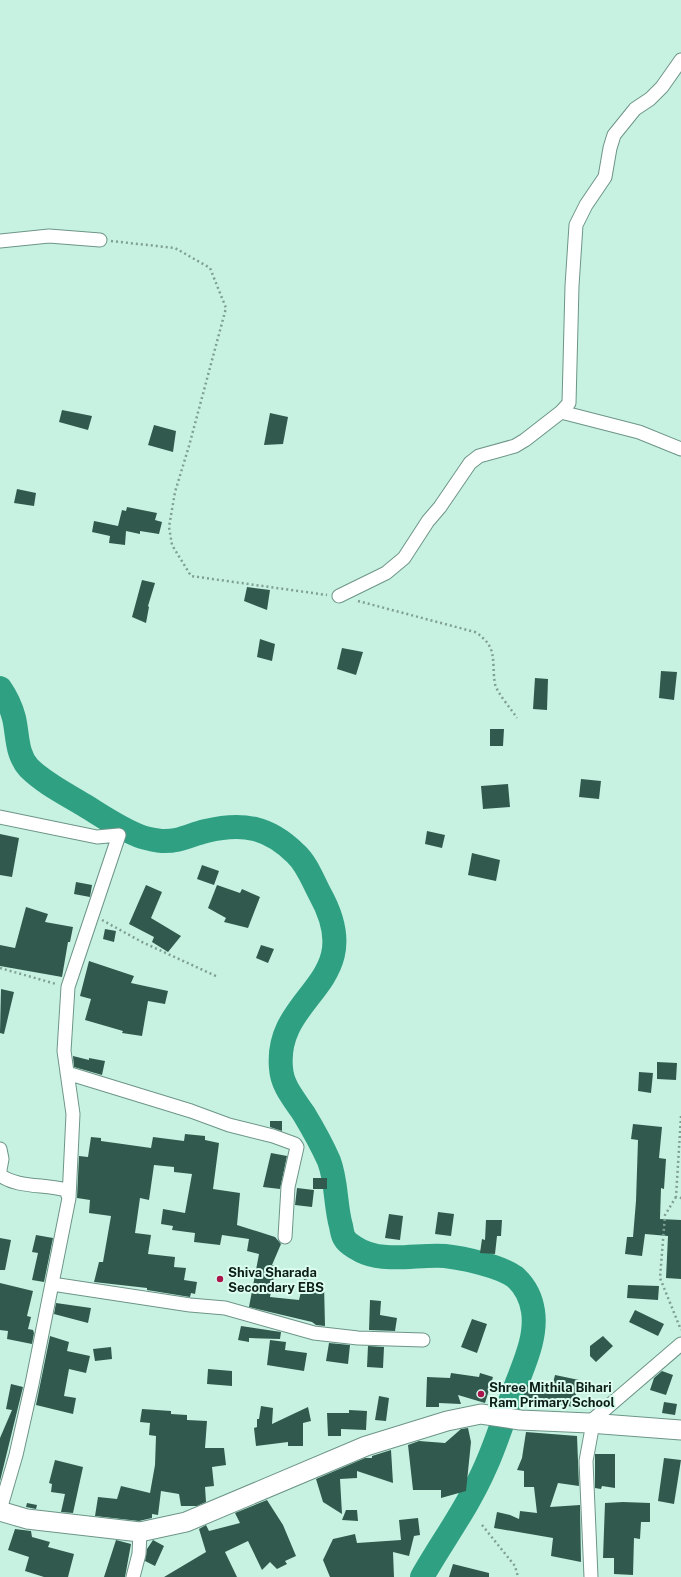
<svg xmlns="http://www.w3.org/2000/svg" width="681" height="1577" viewBox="0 0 681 1577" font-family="'Public Sans',sans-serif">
	<rect width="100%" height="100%" fill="#c7f2e2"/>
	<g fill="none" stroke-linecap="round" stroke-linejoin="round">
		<path stroke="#30a082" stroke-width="24" d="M0,688C7,698 11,707 14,718C18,735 16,754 29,768C44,783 66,794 84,805C102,816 122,830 142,837C148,839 155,840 161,841C180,842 189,835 206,831C243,822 269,827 296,854C307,864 313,881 320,894C370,984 274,993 281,1068C282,1086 294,1099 304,1114C313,1129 322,1145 329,1161C337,1182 335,1205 341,1226C342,1230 342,1235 345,1239C348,1244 360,1251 366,1253C389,1262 421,1254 445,1256C463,1258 500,1266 515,1277C525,1286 531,1298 533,1311C537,1337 524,1364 515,1388C505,1414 497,1442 485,1468C468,1507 443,1540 422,1577"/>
	</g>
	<path fill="#32594d" d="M62,410L92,416L88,430L59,422Z
		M270,413L288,417L283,444L264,445Z
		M154,425L176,431L173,452L148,445Z
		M17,489L36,493L34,506L14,503Z
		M127,507L157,513L155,520L162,522L159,534L140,531V534L126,531L125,545L109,543L110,536L92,532L94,521L118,526L122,510L126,511Z
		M142,580L155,583L148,606L149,607L146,623L132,617Z
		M247,587L270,590L267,610L244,601Z
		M260,639L275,644L272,661L257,657Z
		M342,648L363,652L356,675L337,669Z
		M661,671L677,672L674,700L659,698Z
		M535,678L548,679L547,710L533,709Z
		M490,729H504L503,746H490Z
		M581,779L601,781L599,799L579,797Z
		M508,784L510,807L483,809L481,786Z
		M427,831L445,835L442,848L425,844Z
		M0,834L19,838L12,877L0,875Z
		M472,853L500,860L496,881L468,875Z
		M202,865L219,871L214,885L197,879Z
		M76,882L92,885L90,897L74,894Z
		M146,885L162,892L151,918L181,936L168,952L152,942L154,937L129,924Z
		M217,885L240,893L242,889L260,897L248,928L224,922L226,918L208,908Z
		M26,907L48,914L45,922L73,927L70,942H68L62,977L0,966V945L15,948Z
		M105,929L116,931L114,942L103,939Z
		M261,945L274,949L268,963L256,958Z
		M89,961L134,976L131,983L168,991L165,1004L148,1001L142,1036L122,1033L123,1031L85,1020L91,999L80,996Z
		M1,989L14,992L4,1034L0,1033Z
		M73,1056L89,1060V1058L105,1061L102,1075L74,1067Z
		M657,1062L677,1063L676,1080L657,1079Z
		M639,1072L653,1073L651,1093L638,1091Z
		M270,1121H282V1131L270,1127Z
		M633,1124L662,1127L659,1158L666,1159L664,1189L661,1188L660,1219L681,1220V1279L666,1278L668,1236L645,1234L642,1256L625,1254L627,1237H633L636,1201L638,1140L631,1139Z
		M185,1134L205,1136V1140L219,1143L213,1189L240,1193L237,1225L275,1237L281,1244L272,1265L276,1266L270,1297L299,1300L304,1279L324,1284L325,1326L316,1325L312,1322L249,1307L259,1254L247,1251L249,1239L222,1235L220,1245L194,1242L195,1233L172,1230L173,1226L161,1224L163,1209L185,1213L192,1174L174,1172V1167L154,1165L149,1200L140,1198L135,1233L151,1235L148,1254L175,1257L174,1267L186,1268L184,1280L197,1282L195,1294L191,1293L190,1297L147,1290V1288L94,1282L99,1262H103L111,1216L89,1213L90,1200L77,1198L79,1156L88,1157L91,1137L101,1138V1141L151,1148L153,1137L184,1141Z
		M271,1153L287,1156L280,1189L263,1187Z
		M313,1178H327V1189H313Z
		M297,1188L314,1190L312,1207L295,1205Z
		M438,1212L454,1214L451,1236L435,1234Z
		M389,1214L403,1216L400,1240L385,1238Z
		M486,1220H502L501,1236H497L495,1254L480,1253L482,1239L485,1240Z
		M36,1235L53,1238L44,1282L32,1280L38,1253L32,1252Z
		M0,1238L11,1240L5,1270H0Z
		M0,1283L33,1291L27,1316L31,1317L28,1329L33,1330L34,1333L32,1344L7,1339L8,1331L0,1330Z
		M628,1285L659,1286L658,1300L627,1298Z
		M370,1300L381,1301L380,1315L397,1318L395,1331L369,1330Z
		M56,1303L91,1308L88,1323L54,1314Z
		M635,1310L664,1324L658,1336L629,1322Z
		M472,1319L487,1324L477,1353L461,1347Z
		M241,1326L281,1332L280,1339L249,1338V1342L238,1340Z
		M50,1336L69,1342L67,1351L90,1356L86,1373L69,1369L64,1396L76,1398L73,1414L36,1405Z
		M603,1336L613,1346L596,1362L590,1356V1346Z
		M270,1340L286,1342L285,1350L307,1353L304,1371L267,1365Z
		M329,1343L350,1345L348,1364L326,1361Z
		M368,1346L384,1347L383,1368L367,1367Z
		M111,1347L112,1359L95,1361L93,1349Z
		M208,1369L232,1371V1386L207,1384Z
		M662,1371L673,1375L666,1395L650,1390L654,1378Z
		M451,1373L479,1377L480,1373L493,1377L485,1403L458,1395L461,1404L439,1403V1407H426L427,1377L450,1378Z
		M555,1375L579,1380L573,1407L537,1400V1402L523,1399L526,1385L551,1391Z
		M11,1384L23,1387L0,1481V1438L12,1410L6,1409Z
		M379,1396L389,1398L386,1421L375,1420Z
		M664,1402L677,1404L675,1415L662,1413Z
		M261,1406L273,1408L272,1424L308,1407L311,1421L303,1423V1446H288V1442L256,1446L254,1428L257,1427V1419H259Z
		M142,1409L171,1411V1414L187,1415V1420L207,1421L205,1448H224L226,1465L212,1467L214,1486L205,1487L206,1502L197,1506H181L179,1494L161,1491L158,1515L152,1514V1518L139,1521L95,1516L98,1497L117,1499L121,1486L150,1493L155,1465L156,1436L149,1435L150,1423L140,1422Z
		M349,1410L367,1411L366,1430L341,1429V1436H328L327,1413H349Z
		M468,1428L471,1442L466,1491L441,1498V1490H413L408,1445L419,1441L445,1443L461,1429Z
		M526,1432L577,1436L579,1486L558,1483L550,1507L580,1505L581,1562L551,1556L553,1538L494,1528L497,1512L510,1515L519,1519L520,1511L537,1513L534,1487H524V1471L517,1470L522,1458Z
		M391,1450L393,1483L357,1471V1478L340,1479L342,1514L323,1502L316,1479L365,1458H372V1456Z
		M595,1454H615V1488L602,1486L601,1489L595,1488Z
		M664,1458L681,1460L674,1504L658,1501Z
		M55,1460L83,1467L73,1513L61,1512L65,1494L51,1492L52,1484L49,1483Z
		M267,1500L283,1525L296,1556L285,1561L287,1564L277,1569L270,1562L262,1570L248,1541L225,1552L237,1577H164L206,1552L199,1529L206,1525L209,1531L240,1523L235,1513Z
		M623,1502L650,1503V1522H641L640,1539L634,1538L633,1575L614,1574V1558H603L605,1503Z
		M27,1503L37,1505L36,1509L26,1507Z
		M346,1510H357L358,1521L342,1520Z
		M418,1518L420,1535L414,1536L409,1556L393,1552L394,1577H330L323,1560L333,1539L355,1534L357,1543L401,1540L399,1520Z
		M15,1529L31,1531L32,1537L50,1542L48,1547L74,1554L68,1577H44L25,1571L29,1557L8,1550Z
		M116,1540L131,1544L125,1577H104Z
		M153,1540L164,1546L155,1566L145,1561L147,1549Z
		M453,1564L489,1573V1577H449Z"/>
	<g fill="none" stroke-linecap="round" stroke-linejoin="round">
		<defs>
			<path id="street" d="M0,241L49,236L100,240
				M561,412L639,432L681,449
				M339,596L386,573L404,558L428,521L440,507L470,463L479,456L515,446L525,440L561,412L569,403L572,286L576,225L586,205L605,177L610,148L614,135L635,109L650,99L662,87L681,60
				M0,817L97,837L119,835L68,987L64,1051L73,1114L69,1198L32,1384L16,1455L0,1510
				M67,1073L191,1111L229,1125L273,1136L295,1144L297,1147L288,1187L285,1237
				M0,1149L2,1159L0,1170
				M0,1175C17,1188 45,1184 66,1190L69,1198
				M52,1284L190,1305L225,1308L314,1333L358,1338L423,1340
				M589,1423L681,1344
				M133,1577L139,1554L140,1532
				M591,1577L586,1461L593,1423"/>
			<path id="secondary" d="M0,1511L27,1519L140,1532L186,1522L366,1446L447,1421L481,1414L520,1420L589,1423L681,1430"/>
		</defs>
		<use href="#street" stroke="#6d9587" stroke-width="15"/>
		<use href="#secondary" stroke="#6d9587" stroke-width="21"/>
		<path stroke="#7f9f94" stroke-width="2.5" stroke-dasharray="2 3" stroke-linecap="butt" d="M111,241L175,248L210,268L226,308L189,446L175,492L169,527L172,545L191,576L327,595
			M358,601L475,632C499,647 491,661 495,684C497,693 512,710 517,718
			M102,920L142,942L218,977
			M0,968L56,984
			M681,1116L676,1197L681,1198
			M676,1197L665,1215L660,1278L681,1330
			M482,1525L515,1566L518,1577"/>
		<use href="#street" stroke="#fff" stroke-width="13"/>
		<use href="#secondary" stroke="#fff" stroke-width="19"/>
	</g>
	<g fill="#aa164b" stroke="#dbfdf0" stroke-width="1.5">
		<circle cx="220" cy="1279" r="4"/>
		<circle cx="481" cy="1394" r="4"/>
	</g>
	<g text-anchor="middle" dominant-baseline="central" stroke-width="4" stroke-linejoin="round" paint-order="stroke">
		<g font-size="13" font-weight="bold" fill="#0d1d18" stroke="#dbfdf0" text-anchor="start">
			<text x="228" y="1272">Shiva Sharada<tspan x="228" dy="15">Secondary EBS</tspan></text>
			<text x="489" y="1387">Shree Mithila Bihari<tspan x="489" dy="15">Ram Primary School</tspan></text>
		</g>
	</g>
</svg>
